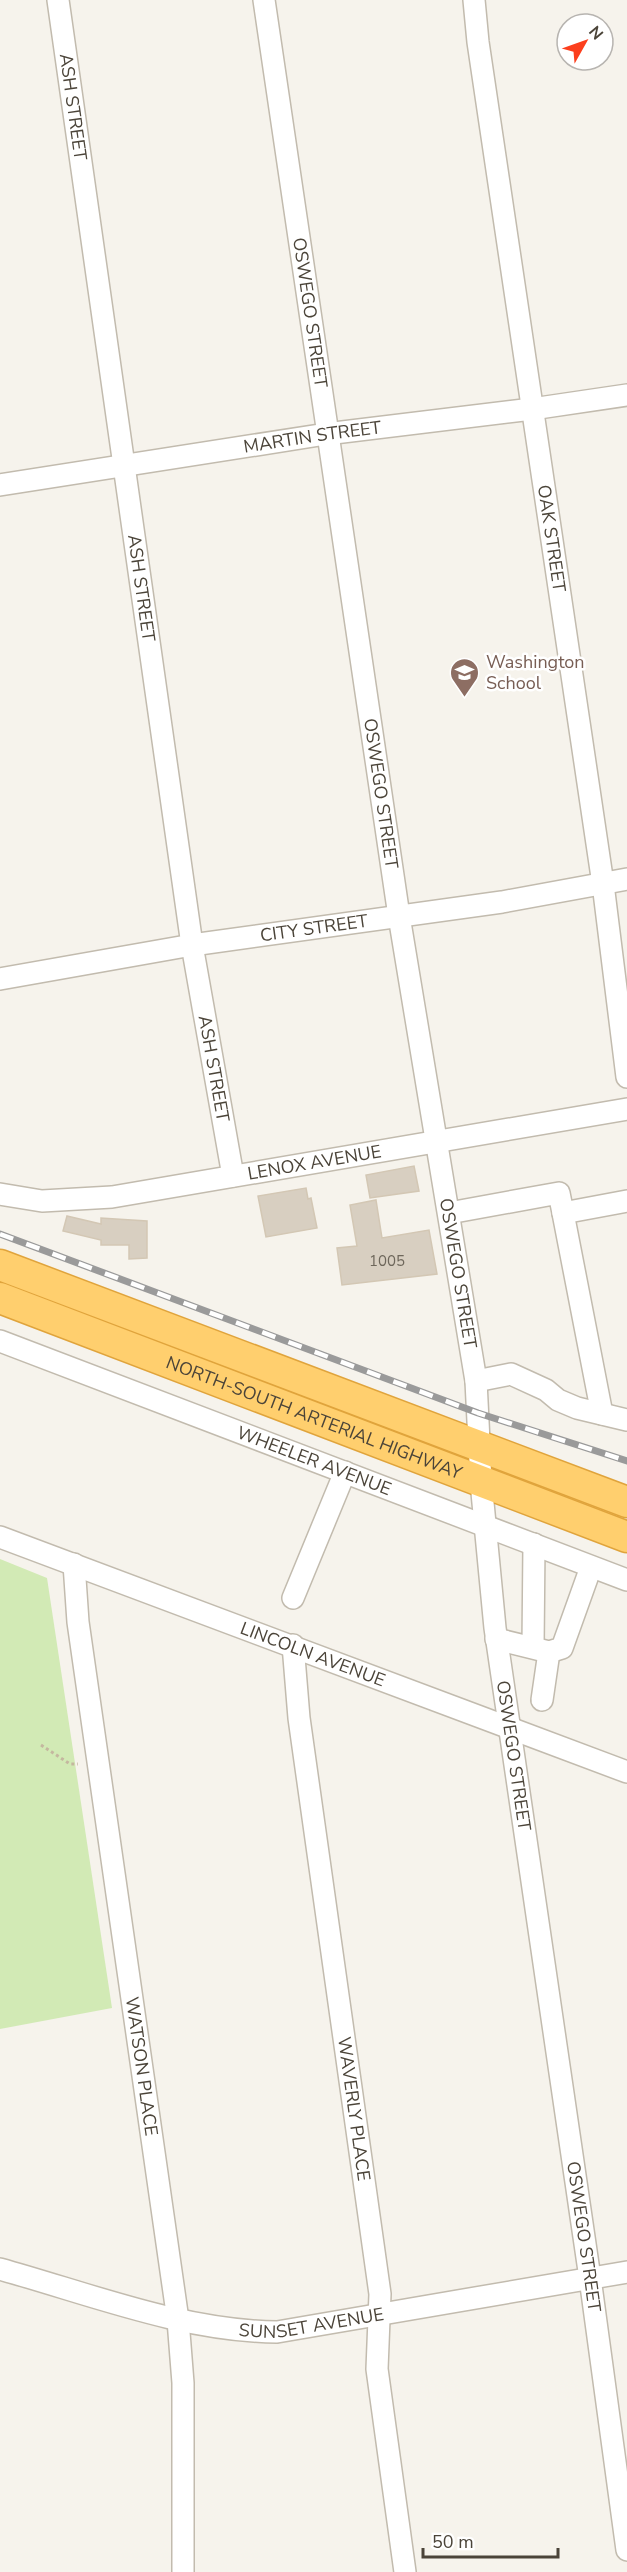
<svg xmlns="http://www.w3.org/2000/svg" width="627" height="2572" viewBox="0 0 627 2572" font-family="'Nunito Sans',sans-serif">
	<rect width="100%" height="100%" fill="#f6f3ec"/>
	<path fill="#d2eab5" d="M0,1559L47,1578L112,2008L0,2029Z"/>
	<path fill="#d8cfc1" stroke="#d3c7b4" stroke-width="1.5" d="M414,1166L419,1191L370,1198L366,1175Z
		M306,1188L308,1199L311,1198L317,1228L266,1237L258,1196Z
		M376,1200L382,1238L429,1230L437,1274L342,1285L337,1248L357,1246L350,1205Z
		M67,1216L101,1224V1218L147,1221V1258L129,1259V1245H101V1240L63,1231Z"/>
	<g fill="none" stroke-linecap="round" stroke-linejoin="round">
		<defs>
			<g id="minor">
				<path id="s1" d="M58,0L192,945L233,1176"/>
				<path id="s2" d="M264,0L399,916L476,1381L481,1482L495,1628L590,2278L627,2550"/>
				<path id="s3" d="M474,0L478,42L603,884L627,1077"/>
				<path id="s4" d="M0,485L326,434L532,409L627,395"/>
				<path id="s5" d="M0,979L192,945L502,902L627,879"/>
				<path id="s6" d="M0,1194L42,1201L112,1197L627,1109"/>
				<path d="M449,1213L559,1193L563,1213L627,1201"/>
				<path d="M563,1213L602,1414"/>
				<path id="s7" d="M0,1341L627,1580"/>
				<path d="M476,1381L511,1374L546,1390L558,1400L577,1408L627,1420"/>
				<path id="s8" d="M0,1537L627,1772"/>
				<path id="s9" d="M74,1564L78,1622L178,2320L183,2383V2572"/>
				<path d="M293,1598L345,1472"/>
				<path d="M496,1639L549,1652L562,1648L591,1567"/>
				<path id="s10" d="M293,1645L299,1718L380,2294L377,2369L405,2572"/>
				<path d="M533,1647L534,1544"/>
				<path d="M542,1700L549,1652"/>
				<path id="s11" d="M0,2269C90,2294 183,2331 277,2332L627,2272"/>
			</g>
			<g id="highway">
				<path d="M0,1265L627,1502"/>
				<path id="s12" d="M0,1298L627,1537"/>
			</g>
		</defs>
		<use href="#minor" stroke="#c2bbae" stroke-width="24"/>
		<use href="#highway" stroke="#e0a43c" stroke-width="33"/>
		<path stroke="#c4b79f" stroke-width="3" stroke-dasharray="3 3" stroke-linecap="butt" d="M41,1745L70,1764H78"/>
		<use href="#minor" stroke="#fff" stroke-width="21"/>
		<use href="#highway" stroke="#ffcf6e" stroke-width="30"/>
		<defs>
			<path id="rail" d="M0,1234L478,1413L627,1461"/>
		</defs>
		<use href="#rail" stroke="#9a9a9a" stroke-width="7"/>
		<use href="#rail" stroke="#fff" stroke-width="4.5" stroke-dasharray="14" stroke-linecap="butt"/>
	</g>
	<defs>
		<symbol id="school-pin" viewBox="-11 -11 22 30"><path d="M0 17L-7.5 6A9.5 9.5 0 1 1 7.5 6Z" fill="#8d6e63" stroke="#fff"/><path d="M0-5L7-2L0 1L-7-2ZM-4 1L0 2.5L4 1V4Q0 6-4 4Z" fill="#fff"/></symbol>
	</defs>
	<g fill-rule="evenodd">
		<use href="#school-pin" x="448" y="656" width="33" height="45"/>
	</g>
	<g text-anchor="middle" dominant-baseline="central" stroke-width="5" stroke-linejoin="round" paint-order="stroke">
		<g font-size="15" fill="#6e675b">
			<text x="387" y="1261">1005</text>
		</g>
		<g font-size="18" fill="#4b4439" stroke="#fff">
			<text stroke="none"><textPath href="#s1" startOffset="108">ASH STREET</textPath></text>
			<text stroke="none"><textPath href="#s2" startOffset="316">OSWEGO STREET</textPath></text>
			<text stroke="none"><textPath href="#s4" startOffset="316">MARTIN STREET</textPath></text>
			<text stroke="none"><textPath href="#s3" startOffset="544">OAK STREET</textPath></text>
			<text stroke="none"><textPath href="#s1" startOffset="594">ASH STREET</textPath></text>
			<text stroke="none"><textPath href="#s2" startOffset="802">OSWEGO STREET</textPath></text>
			<text stroke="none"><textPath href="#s5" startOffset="318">CITY STREET</textPath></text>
			<text stroke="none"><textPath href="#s1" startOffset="1080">ASH STREET</textPath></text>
			<text stroke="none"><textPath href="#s6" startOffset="318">LENOX AVENUE</textPath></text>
			<text stroke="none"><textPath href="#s2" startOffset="1288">OSWEGO STREET</textPath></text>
			<text stroke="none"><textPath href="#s12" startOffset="336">NORTH-SOUTH ARTERIAL HIGHWAY</textPath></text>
			<text stroke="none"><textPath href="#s7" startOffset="336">WHEELER AVENUE</textPath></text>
			<text stroke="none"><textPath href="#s8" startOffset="334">LINCOLN AVENUE</textPath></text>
			<text stroke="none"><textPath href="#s2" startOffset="1774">OSWEGO STREET</textPath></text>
			<text stroke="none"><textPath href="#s9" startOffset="507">WATSON PLACE</textPath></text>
			<text stroke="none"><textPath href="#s10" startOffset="468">WAVERLY PLACE</textPath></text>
			<text stroke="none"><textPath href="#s2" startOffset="2260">OSWEGO STREET</textPath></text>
			<text stroke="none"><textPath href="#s11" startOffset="320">SUNSET AVENUE</textPath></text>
		</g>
		<g font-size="18" fill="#785e54" stroke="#fff" text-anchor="start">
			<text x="486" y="662">Washington<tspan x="486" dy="21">School</tspan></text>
		</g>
	</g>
	<g transform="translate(585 42) rotate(50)"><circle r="28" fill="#ffffff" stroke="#b7b4b0" stroke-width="1.5"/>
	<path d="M0-4.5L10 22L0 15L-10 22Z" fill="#fc3f1d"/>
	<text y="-9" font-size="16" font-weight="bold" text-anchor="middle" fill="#4b4439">N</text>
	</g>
	<path d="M423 2548v9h135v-9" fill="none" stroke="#4b4439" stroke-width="3"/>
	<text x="432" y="2548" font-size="18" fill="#4b4439" stroke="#ffffff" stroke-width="4.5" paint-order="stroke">50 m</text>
</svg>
